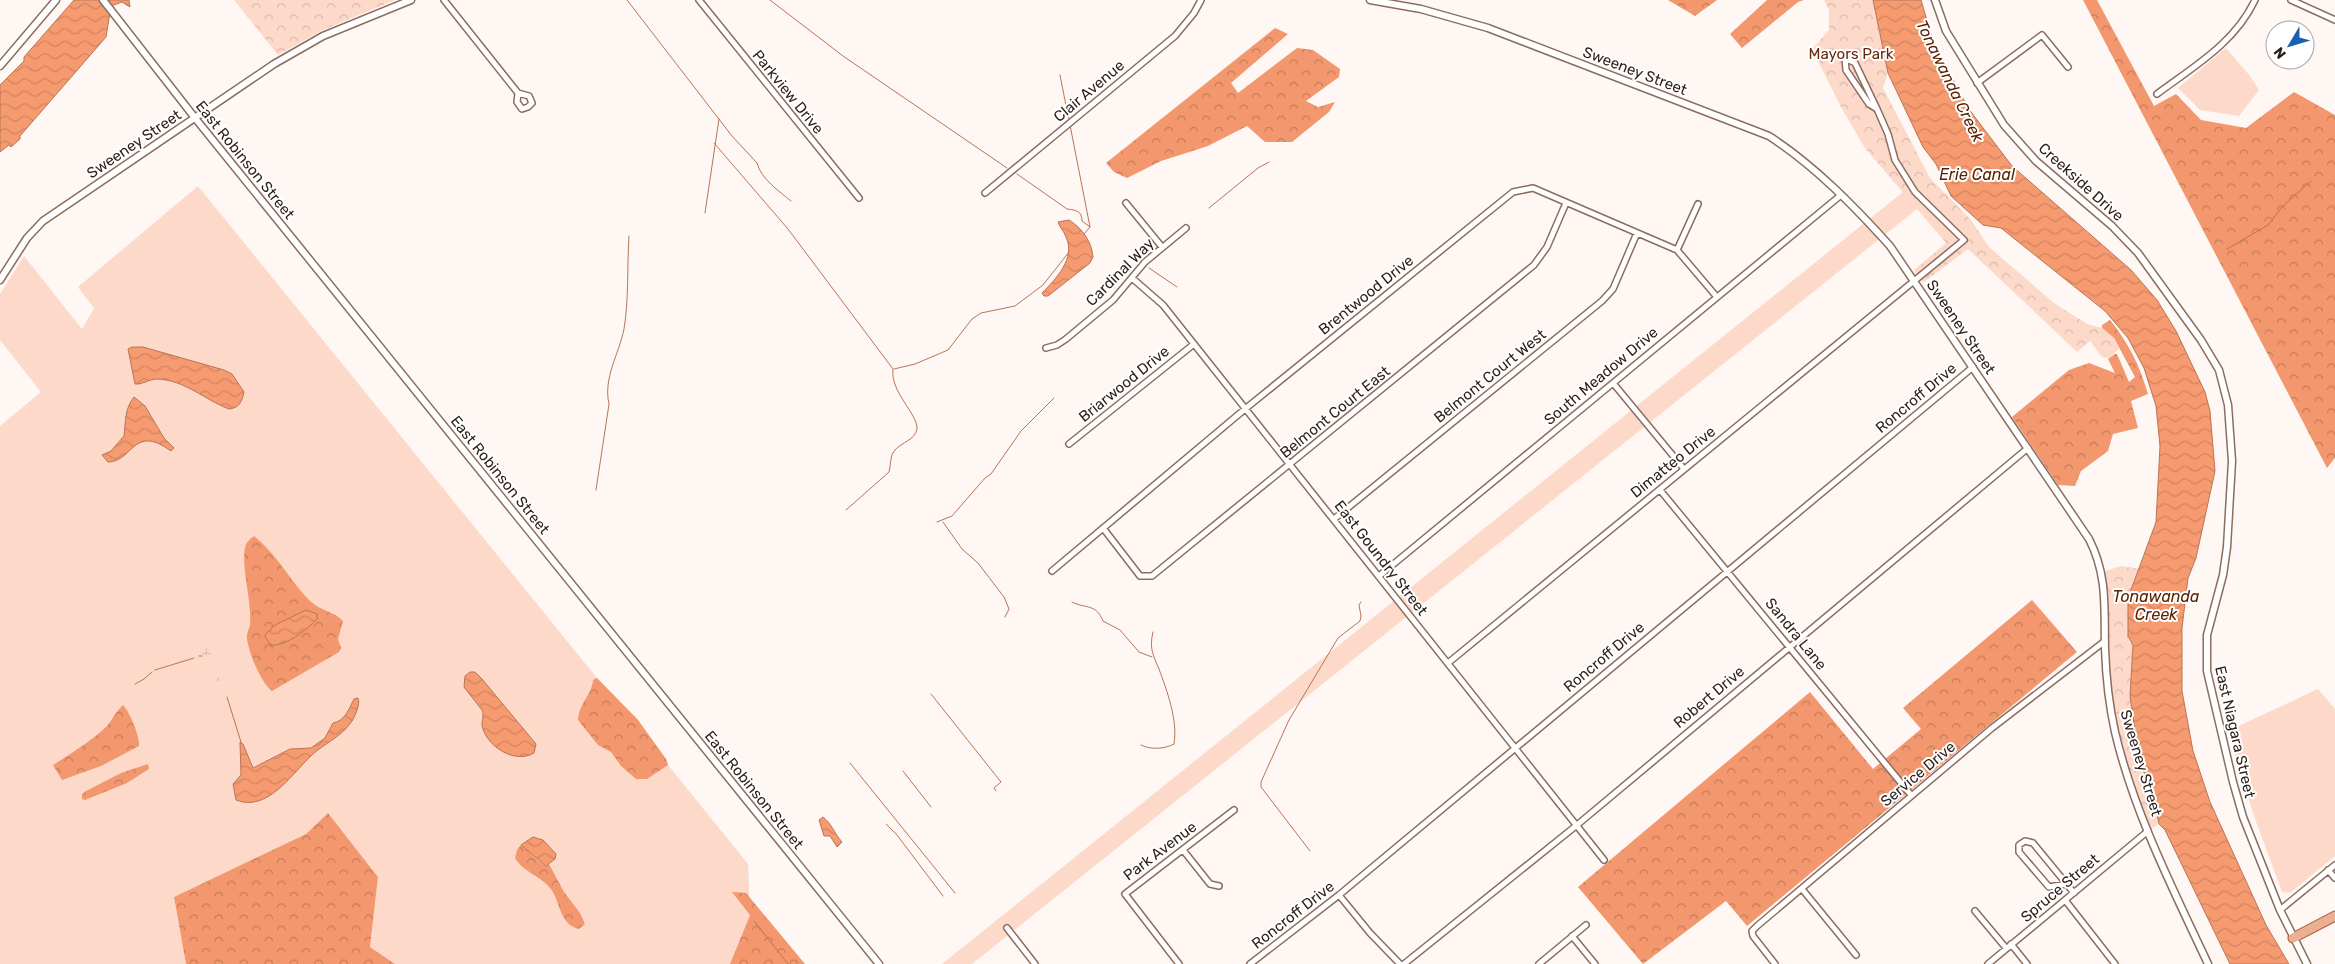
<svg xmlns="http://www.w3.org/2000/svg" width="2335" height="964" viewBox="0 0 2335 964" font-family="Rubik,sans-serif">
	<defs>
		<pattern id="forest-crowns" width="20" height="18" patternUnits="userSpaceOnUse" patternTransform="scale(1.25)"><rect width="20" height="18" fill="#f3976e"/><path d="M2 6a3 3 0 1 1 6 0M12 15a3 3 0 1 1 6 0" fill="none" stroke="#c57b5a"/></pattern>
		<pattern id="wetland-marsh" width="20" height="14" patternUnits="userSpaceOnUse" patternTransform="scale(1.25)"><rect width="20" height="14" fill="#fdd9ca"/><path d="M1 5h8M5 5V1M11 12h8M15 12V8" fill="none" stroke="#d9baad"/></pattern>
		<pattern id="park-crowns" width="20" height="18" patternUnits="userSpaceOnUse" patternTransform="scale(1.25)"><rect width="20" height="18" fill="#fdd9ca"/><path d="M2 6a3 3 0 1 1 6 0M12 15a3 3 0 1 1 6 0" fill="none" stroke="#d9baad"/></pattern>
		<pattern id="water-waves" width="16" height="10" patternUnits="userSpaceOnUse" patternTransform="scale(1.25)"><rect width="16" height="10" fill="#f69a70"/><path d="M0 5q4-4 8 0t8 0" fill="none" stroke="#d38460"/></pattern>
	</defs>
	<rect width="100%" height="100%" fill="#fef7f4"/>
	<path fill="#fdd9ca" d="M2226,48L2250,76L2259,90L2239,116L2200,110L2178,88Z
		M198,186L597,678L638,720L666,759L668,765L748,864L750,915L730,964H395L370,947L378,877L328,813L306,834L174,897L186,964H0V426L41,392L0,340V294L24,256L82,329L94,308L78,287Z
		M1903,192L1917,209L972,964H942Z
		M2318,689L2335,709V856L2290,893L2282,892L2254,816L2228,731Z"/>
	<path fill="url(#forest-crowns)" fill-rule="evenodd" d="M1668,0H1717L1695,16Z
		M1767,0H1804L1798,2L1742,48L1730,34Z
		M2083,0H2097L2154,106L2176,94L2201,120L2246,128L2294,92L2335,115V458L2327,468Z
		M1275,28L1288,34L1231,83L1238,93L1297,48L1313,50L1340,69L1339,77L1306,101L1318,107L1335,102L1329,112L1292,142H1265L1247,126L1208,146L1161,161L1127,178L1114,172L1106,163Z
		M2110,320C2128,342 2140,366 2148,394L2131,401L2138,428L2113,434L2108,451L2081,471L2075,486L2058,485L2012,417L2069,370L2089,363L2115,373L2108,359L2115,354H2117L2129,382L2135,377L2114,338L2102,328V325Z
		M254,536C277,554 290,581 310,601C320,611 334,611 343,621L338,639L341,648L339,652L272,691C261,683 249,653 247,639C246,634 249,630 250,625C252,600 241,568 245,548C246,542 250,539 254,536ZM306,610L300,634L276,645H271L275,625Z
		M2032,600L2077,652L1747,926L1726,901L1643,964L1578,887L1810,692L1873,769L1921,729L1903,708Z
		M597,678L638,720L666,759L668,765L647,779H636L621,766L611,752L598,745L578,720C579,703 592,695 593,680Z
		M123,705C130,712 140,737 139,746L101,766L62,780L53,765C72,753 90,742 106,727C112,721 115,712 123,705Z
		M148,764L149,769L127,783L85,800L82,799V794L86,791L121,773Z
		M328,813L378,877L370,947L395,964H186L174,897L306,834Z
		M521,845C530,852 536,860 546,866L549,864L564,892L580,913L585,924L579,929C559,924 561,903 551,889C541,876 523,872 515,858L517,850Z
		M732,892L746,893L805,964H730L750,915Z"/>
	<path fill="url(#wetland-marsh)" d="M202,643H205L210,648L221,649L213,656L212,663L227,697L222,693L213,670L202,656Z"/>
	<path fill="url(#park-crowns)" d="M234,0H395L323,30L278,55Z
		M1824,0H1873L1888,73L1883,88L1930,178L1971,220L1989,247L2054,303L2087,324L2102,328L2114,338L2119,349L2109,358L2102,357L2090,341L2077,352L1968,249L1923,283L1914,270L1946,243L1865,148L1842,109L1812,49L1829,30V10Z
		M2121,566L2140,569L2128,598V636L2133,645L2130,696L2139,759L2154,799L2159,824L2148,831L2115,732L2105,651L2103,572Z"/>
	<path fill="url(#water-waves)" stroke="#b97556" d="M74,0H129L130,7L122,2L111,6L106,37L20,136V139L11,147L9,145L0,152V85L24,61V57Z
		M1873,0H1921L1933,41L1968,108L2012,166L2131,270L2157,300L2176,331L2205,392L2210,411L2215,471L2196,558L2188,578L2182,628V691L2193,751L2210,802L2266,925L2289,964H2230L2165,830L2159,824L2154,799L2139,759L2130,696L2133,645L2128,636V598L2156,522L2160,446L2156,406L2144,368L2128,338L2105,311L2001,228L1983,225L1951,196L1936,164L1923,147L1888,73Z
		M1069,220C1082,228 1092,242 1093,257L1090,263L1048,296H1044L1042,293C1056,279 1076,258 1066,237C1064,231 1060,228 1058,222Z
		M132,347H143L224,370L232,374L244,392C242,402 239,408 229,409C205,400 185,380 157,379C149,379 142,385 135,384L128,349Z
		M134,397L145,406L164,438L174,448L171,451C133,423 133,462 108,462L102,455L111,451L124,436C126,421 124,410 134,397Z
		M306,610L317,614V619C306,630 287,646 271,645L265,637L266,634L275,625Z
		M470,672H475L482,679L536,744L534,753C516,764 489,748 483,729C480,722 485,717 482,710L464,687L465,676Z
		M358,698C361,703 354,720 349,725C340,737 324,744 313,754C293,772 268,813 236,800L233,784L241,775L240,742L243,744L253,768L290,749L311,748L325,738L333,723C345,721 349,709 354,699Z
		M823,817C832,824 834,833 842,842L837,847L830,836H824L819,820Z
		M533,837L543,840L556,854L555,859L546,866L521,845Z"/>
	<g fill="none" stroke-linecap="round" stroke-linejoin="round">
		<path stroke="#b97556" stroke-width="1" d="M627,0L732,136L757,163C761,179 779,191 791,201
			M770,0L843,56L1007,168
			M1060,75L1069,121
			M714,143L788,229L893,369C890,392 918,414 917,429C915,440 902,442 895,450C890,455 891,464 889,472L846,510
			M1017,174L1067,209C1076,210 1082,211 1082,221L1090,227L1070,125
			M1209,208L1258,168L1269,162
			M705,213L719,119
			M1084,234L1090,227
			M2227,249L2268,225L2283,206L2311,181
			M1149,268L1177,287
			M894,369L915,364L948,350L972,319L981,313L1015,306L1043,285L1069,252
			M596,490L609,404C603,378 619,354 624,329C629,299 627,266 629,236
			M937,522L952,516L985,478L991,474L1021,431L1054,398
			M943,522L962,549L978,563L1004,597L1009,609L1005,617
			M1072,602C1085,609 1096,603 1103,621L1120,630L1139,652L1152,657
			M199,656H202
			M155,670L194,658
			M135,684L144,679L152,672
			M931,694L1001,782L994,788L996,791
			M227,697L241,742
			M1141,745C1150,750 1165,749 1174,744C1178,720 1167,691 1159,669C1153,655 1149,648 1153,632
			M850,763L955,893
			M903,771L931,807
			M886,824L897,835L943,896
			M1310,851L1261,787V782L1289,720L1338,638L1360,621L1361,616L1359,605L1361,602
			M754,921L788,964"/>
		<defs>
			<path id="minor" d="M444,0L518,93L517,102L522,109L528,107L532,103L529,96L518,93
				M699,0L859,198
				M2291,0L2335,20
				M1977,83L2042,35L2068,67
				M2157,94C2193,67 2235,43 2255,0
				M985,193L1175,36L1194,13L1201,0
				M1126,203L1162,247
				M1677,250L1698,204
				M1132,278L1163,305L1604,860
				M1046,348L1057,345L1066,339L1113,300L1145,262L1186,228
				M1613,383L1684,469
				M1069,444L1194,344
				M1660,490L1911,795
				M1334,519L1602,301L1613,289L1637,233
				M1103,528L1140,576H1152L1534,265L1547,247L1566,203
				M1052,571L1245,409L1513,192L1533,188L1677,250L1716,296
				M1379,576L1841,195
				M1448,663L1964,240L1915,192L1895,160L1888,134L1877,109L1869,104L1846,70L1845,58L1855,63L1877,109
				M1183,850L1210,884L1219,886
				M2328,870L2335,878
				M2066,884L2049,887L2019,852V845L2025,841L2033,843L2074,893
				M1802,889L1856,955
				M1339,895L1370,933L1400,964
				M2065,900L2115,964
				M2280,910L2335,865
				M1975,911L2006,948
				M1007,928L1035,964
				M1572,936L1595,964
				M2011,944L2027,964
				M1179,964L1125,894L1234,810
				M1250,964L1339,895L1973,367
				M1404,964L1577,825L2028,448
				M1539,964L1586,925
				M1775,964L1753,936L1752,931L1757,926L1992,728L2105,641
				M1988,964L2148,831"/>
			<path id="tertiary" d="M103,0L195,118L879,964
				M1370,0L1421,9L1488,28L1769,136C1815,166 1854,206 1890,246L2089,539C2108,576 2104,609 2105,649C2106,677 2109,705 2115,732C2134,813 2173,889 2208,964
				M1935,0L1946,31L2004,125L2036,161L2112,226L2138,253L2201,340L2219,370L2228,405L2232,461L2227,547L2223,575L2207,635V671L2233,782L2243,817L2280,910L2307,964
				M0,66L56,0
				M0,280L27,238L43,221L274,64L323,36L411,0"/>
			<path id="primary" d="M2293,938L2335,916"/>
		</defs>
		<use href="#minor" stroke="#8b6d60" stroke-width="8"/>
		<use href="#tertiary" stroke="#8b6d60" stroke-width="9"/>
		<use href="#primary" stroke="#a15a39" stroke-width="11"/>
		<use href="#minor" stroke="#fff" stroke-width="5"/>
		<use href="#tertiary" stroke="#fff" stroke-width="6"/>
		<use href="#primary" stroke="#ecaf92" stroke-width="9"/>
	</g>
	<g text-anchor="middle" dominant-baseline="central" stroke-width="4" stroke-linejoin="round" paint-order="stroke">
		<g font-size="15" fill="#642a0c" stroke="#fff">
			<text x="1851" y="54">Mayors Park</text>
		</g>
		<g font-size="15" fill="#2b1f1a" stroke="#fff">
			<text transform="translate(1635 71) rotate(21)">Sweeney Street</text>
			<text transform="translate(1089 91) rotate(-40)">Clair Avenue</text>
			<text transform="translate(788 92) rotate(51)">Parkview Drive</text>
			<text transform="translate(134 144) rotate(-34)">Sweeney Street</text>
			<text transform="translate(245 160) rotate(51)">East Robinson Street</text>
			<text transform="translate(2081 182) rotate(42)">Creekside Drive</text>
			<text transform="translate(1120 272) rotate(-45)">Cardinal Way</text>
			<text transform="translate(1366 295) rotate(-39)">Brentwood Drive</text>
			<text transform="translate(1961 327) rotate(56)">Sweeney Street</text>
			<text transform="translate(1490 376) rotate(-39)">Belmont Court West</text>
			<text transform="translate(1601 376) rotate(-40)">South Meadow Drive</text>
			<text transform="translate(1124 384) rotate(-39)">Briarwood Drive</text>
			<text transform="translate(1916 398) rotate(-40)">Roncroff Drive</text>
			<text transform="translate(1335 412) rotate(-39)">Belmont Court East</text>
			<text transform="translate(1673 462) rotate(-39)">Dimatteo Drive</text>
			<text transform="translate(500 475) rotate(51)">East Robinson Street</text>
			<text transform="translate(1381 558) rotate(52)">East Goundry Street</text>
			<text transform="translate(1796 634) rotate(51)">Sandra Lane</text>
			<text transform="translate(1604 657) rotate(-40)">Roncroff Drive</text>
			<text transform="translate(1709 697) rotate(-40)">Robert Drive</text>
			<text transform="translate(2235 732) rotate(77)">East Niagara Street</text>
			<text transform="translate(2141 763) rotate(73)">Sweeney Street</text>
			<text transform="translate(1918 774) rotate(-40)">Service Drive</text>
			<text transform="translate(754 790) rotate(51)">East Robinson Street</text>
			<text transform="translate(1160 851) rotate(-37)">Park Avenue</text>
			<text transform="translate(2060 888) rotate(-40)">Spruce Street</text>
			<text transform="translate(1293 915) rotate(-38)">Roncroff Drive</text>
		</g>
		<g font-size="16" font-style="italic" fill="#5b2203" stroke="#fff">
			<text transform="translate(1950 81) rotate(64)">Tonawanda Creek</text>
			<text x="1977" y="174">Erie Canal</text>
			<text x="2156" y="596">Tonawanda<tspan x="2156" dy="18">Creek</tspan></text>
		</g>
	</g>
	<g transform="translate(2290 45) rotate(232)"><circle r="24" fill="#ffffff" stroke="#aaa5a3"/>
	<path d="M0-4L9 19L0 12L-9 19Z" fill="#1860b0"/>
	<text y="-8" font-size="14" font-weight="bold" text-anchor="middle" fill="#2b1f1a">N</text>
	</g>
</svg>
